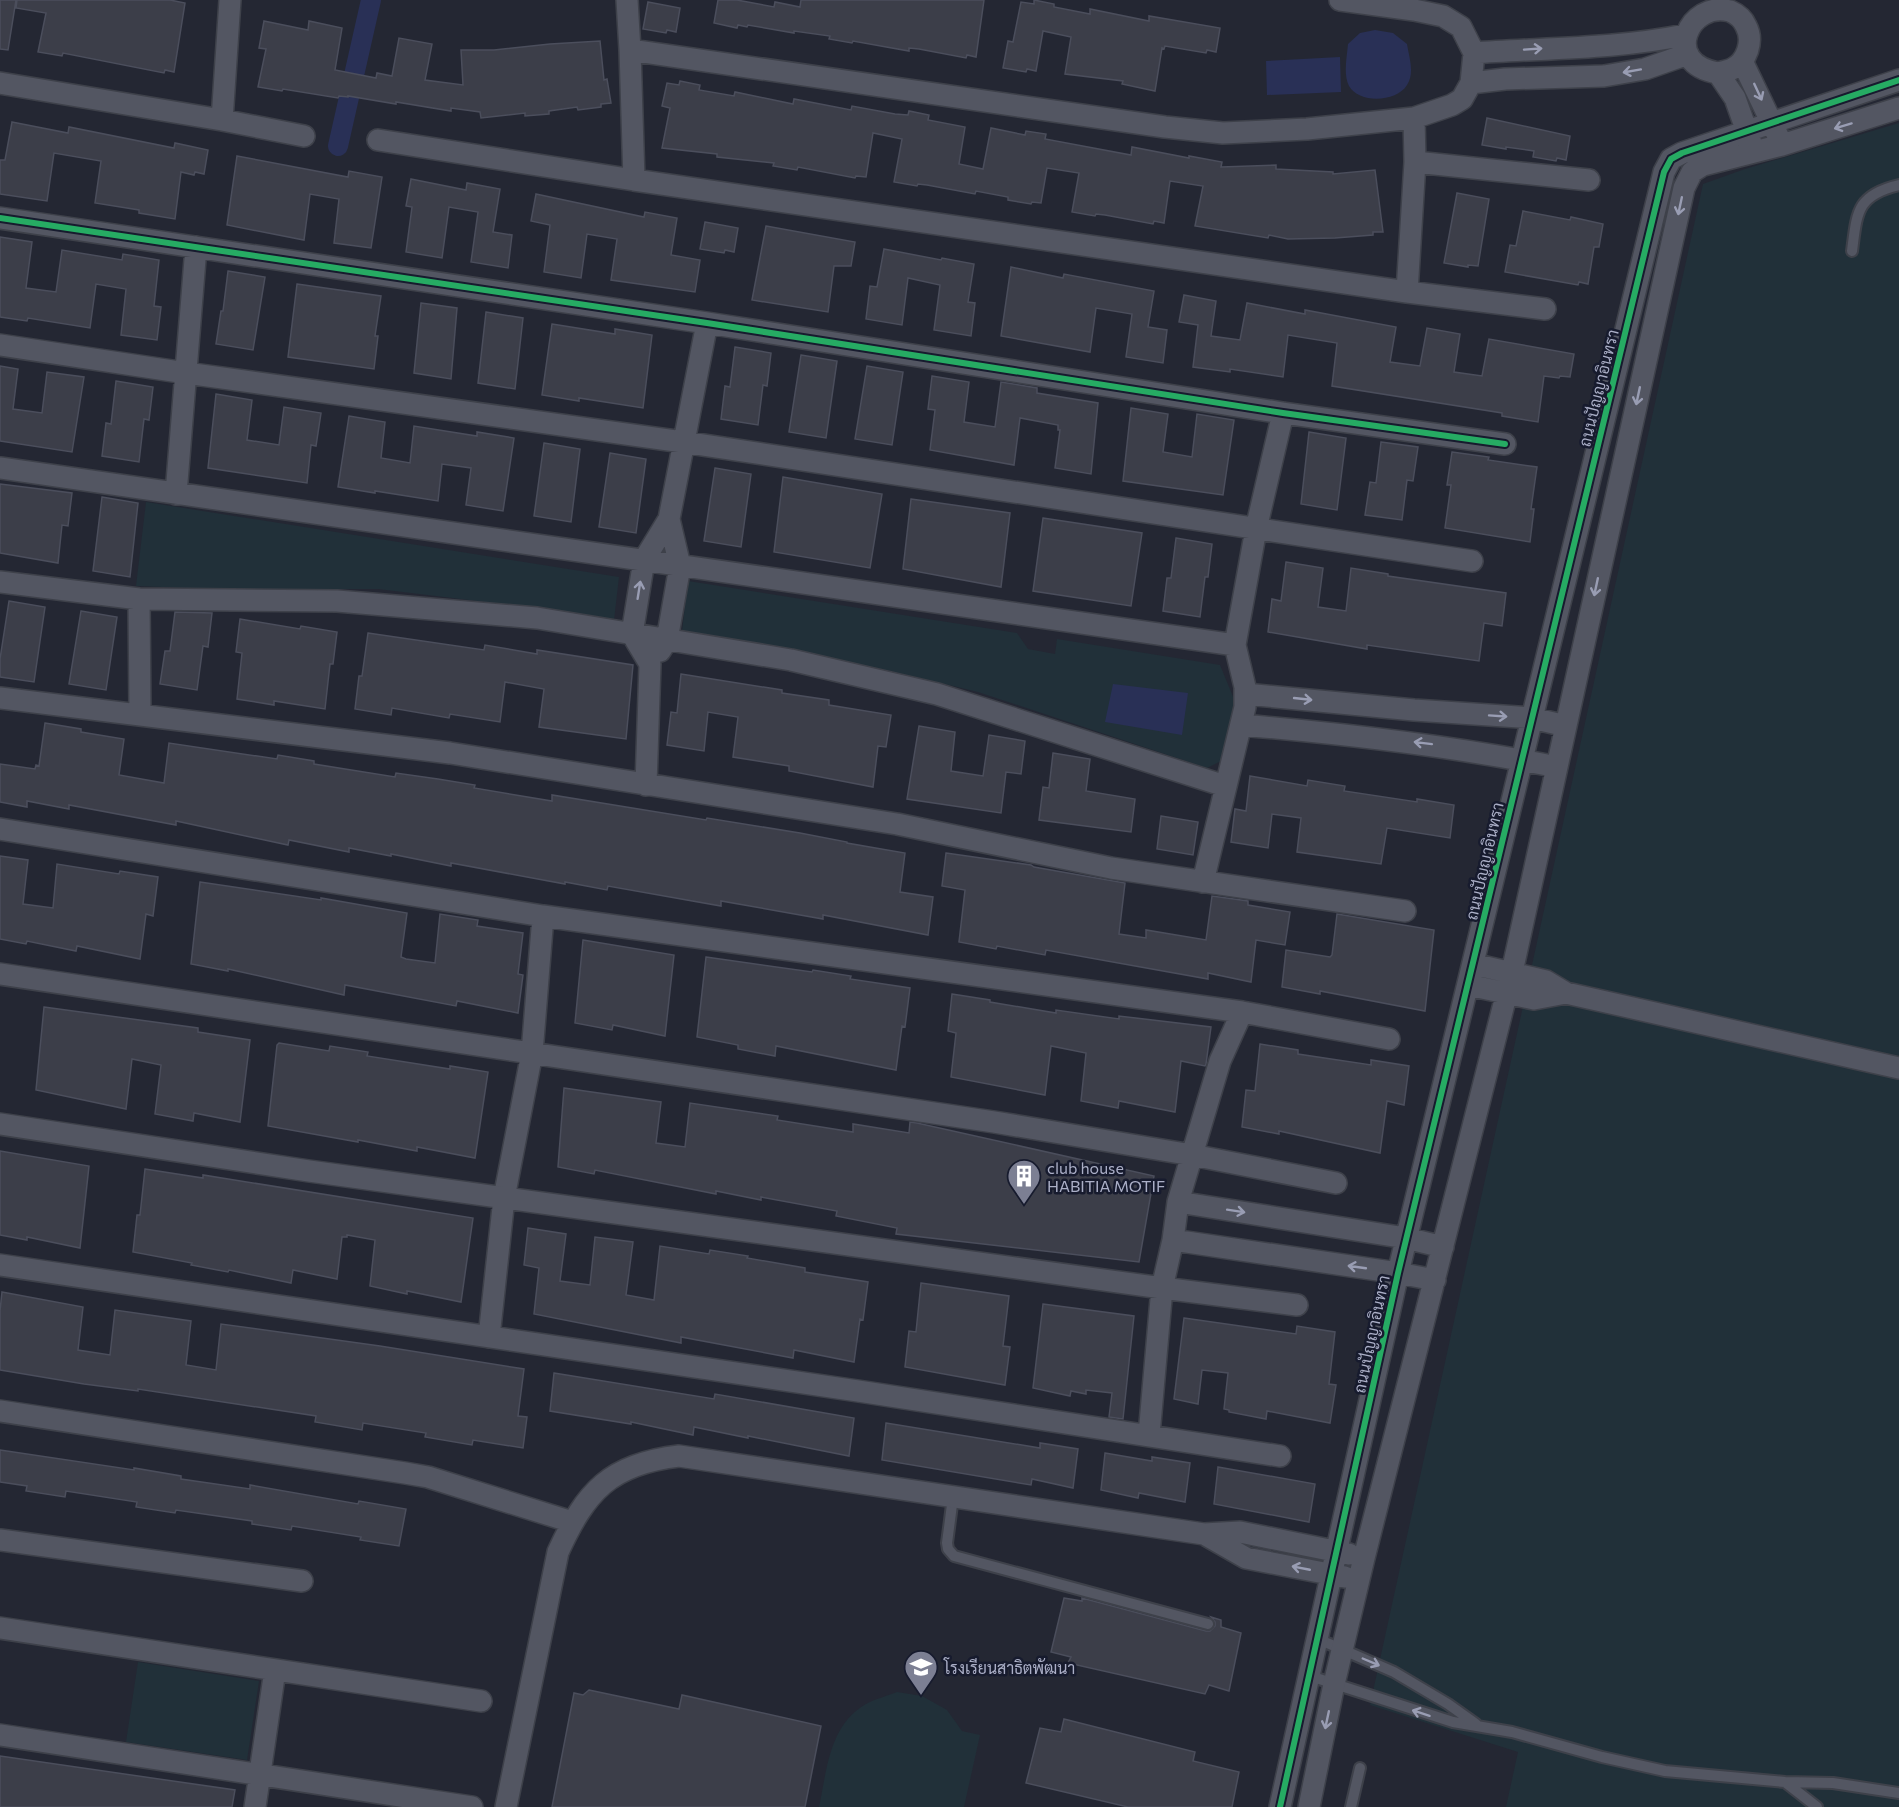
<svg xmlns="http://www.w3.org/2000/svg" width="1899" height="1807" viewBox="0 0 1899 1807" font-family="Commissioner,Sarabun,sans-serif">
	<rect width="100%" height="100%" fill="#242733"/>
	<path fill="#213039" d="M1899,123V1807H1506L1518,1752L1370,1705L1703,184L1745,169Z
		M146,502L619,577L614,620L550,610L378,589H212L136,586Z
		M688,581L1017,633L1028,649L1055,654L1057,639L1220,665L1236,704L1221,761L1207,768L978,692L903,674L755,643L682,631Z
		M138,1662L259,1681L247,1760L126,1742Z
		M897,1692L922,1696L947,1710L962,1731L980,1735L964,1807H819C827,1770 829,1725 866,1704C875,1699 887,1696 897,1692Z"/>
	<path fill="#293056" d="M1375,30L1393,33L1407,44C1409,57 1415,73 1407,85C1397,102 1359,104 1349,86C1343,74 1347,57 1348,44L1360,33Z
		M1340,57L1341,92L1267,95L1266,61Z
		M1113,684L1188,693L1182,735L1105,722Z"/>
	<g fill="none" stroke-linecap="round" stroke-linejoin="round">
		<path stroke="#293056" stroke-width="20" d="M338,146L371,0"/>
	</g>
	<path fill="#3c3e49" stroke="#4b4e5c" stroke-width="1.5" d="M0,0H16L8,50L0,49Z
		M17,0H170L185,3L174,72L165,70L164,73L63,53L62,56L38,52L46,13L16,8Z
		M718,0H737L774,7L775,2L800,7L801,0H984L976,57L967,55L966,58L919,49L909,48V51L853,41L852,43L829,39L830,36L794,31V33L748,25L747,27L738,25L737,28L714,23Z
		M1034,0L1054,4V7L1090,14V9L1149,21V16L1220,28L1216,52L1207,50L1206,53L1165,46L1164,49L1162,48L1155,91L1122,84L1123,81L1065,74L1071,37L1043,31L1036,71L1027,69L1026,72L1003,68L1008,41L1013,42L1021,2L1034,4Z
		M648,2L680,8L676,32L667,30L666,33L643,29Z
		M264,21L308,30L309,21L342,28L335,70L376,78L377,73L392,76L399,38L432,44L425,80L463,85L461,50H494L550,44L600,41L604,80L607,79L611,103L601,104V107L578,110L577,107L549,111V114L525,116V113L481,118L480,112L451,108V111L396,102V104L348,96V97L339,96L338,98L283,89L282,91L258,87L266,49L259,48Z
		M680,81L700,85L699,90L734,96L735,92L793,104L794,99L851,110L852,106L895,114L908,115L909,111L929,115L928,120L965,127L959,164L983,169L991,128L1025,135L1026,131L1046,134L1045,139L1131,155L1132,147L1189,158V156L1222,162L1221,167L1276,165V169L1333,172V174L1375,170L1383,232H1373V235L1335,238L1288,239L1269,235L1268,238L1195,226L1203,186L1170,181L1164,223L1154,221L1153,224L1105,215L1096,214L1095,216L1072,212L1079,173L1047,168L1041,203L1032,202L1031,204L1008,200V197L976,191L975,194L927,185L918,184L917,186L894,182L902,139L873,133L866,177L856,176L855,178L798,167L797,170L773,166L774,163L717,157V154L662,148L670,108L662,106L667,83L679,85Z
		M1487,118L1570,136L1566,160L1557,158L1556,161L1533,157L1534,151L1506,147V149L1482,145Z
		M12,122L68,133L69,127L174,148L175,143L208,150L204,174L195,172L194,175L181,172L175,219L139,213V210L95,203L101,161L54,153L47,201L0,194V160H5Z
		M237,156L348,177L349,171L382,177L371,248L334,243L339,199L310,194L304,240L227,225Z
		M411,179L466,190L467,183L500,189L493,232L512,235L508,268L471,262L478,212L449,207L442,258L406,252L412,207L406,206Z
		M1457,193L1489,199L1478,266L1468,265V267L1444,263Z
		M536,194L644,217L645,212L677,218L671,255L700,260L695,292L611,280L617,239L587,234L581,278L544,272L550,225L531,221Z
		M1523,211L1570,220L1571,217L1603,224L1599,247H1594L1588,284L1579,282L1578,285L1505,272L1510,245L1516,246Z
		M705,222L738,228L734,252L725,250L724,253L700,249Z
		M766,226L855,242L851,266H834L828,312L752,300Z
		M0,237L32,242L26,288L56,292L62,250L122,260L123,254L159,260L154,306L161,307L157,340L121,335L126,289L96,284L90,328L28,318L27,321L0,317Z
		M884,249L941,260L942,258L974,264L968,302L975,303L971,336L934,330L940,285L908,278L902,325L866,319L870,286L877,287Z
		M1011,267L1063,278L1064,274L1154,291L1148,327L1167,330L1163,363L1126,357L1132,314L1096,308L1090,352L1001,336Z
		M228,271L265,277L253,350L216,344L221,311H223Z
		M297,284L381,296L375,336H378L374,369L288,357Z
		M1184,295L1216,301L1211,336L1240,340L1247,303L1305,314V310L1396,327L1390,362L1420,366L1427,328L1460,334L1454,372L1482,376L1489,339L1574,354L1570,377L1560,376L1559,378L1544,376L1538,422L1502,416V413L1332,386L1337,343L1288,335L1283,377L1230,369V372L1193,367L1198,325L1179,322Z
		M421,303L457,308L451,379L414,373Z
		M486,312L523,318L515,389L478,383Z
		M552,324L615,334V329L652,335L643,408L579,398V401L542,395Z
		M735,347L771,353L767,386L763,385L758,425L721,419L725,386L730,387Z
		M801,355L837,361L826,438L789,432Z
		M0,366L18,369L13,409L42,413L47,372L84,377L72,452L0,441Z
		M867,366L903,372L892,445L855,439Z
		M932,376L969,382L964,422L995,427L1001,382L1037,388V393L1098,403L1091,474L1055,468L1060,430H1058V425L1020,418L1014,465L930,450L935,410L928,409Z
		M116,381L153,387L149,420L144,419L139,462L102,456L106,423L111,424Z
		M216,394L252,400L247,440L279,445L284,407L321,413L316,446L311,445L307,483L208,468Z
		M1131,408L1168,414L1163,452L1192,457L1197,414L1234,420L1223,495L1123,481Z
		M349,416L385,422L381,458L410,463L414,426L477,436V432L514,438L503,511L466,505L471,468L442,464L438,501L375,491V493L338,487Z
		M1309,432L1346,438L1337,510L1301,504Z
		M1381,442L1418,447L1413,481L1407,480L1402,520L1365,515L1370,482L1376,483Z
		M544,443L580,449L571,522L534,516Z
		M1452,452L1489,457L1488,460L1537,467L1531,509H1534L1530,542L1445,528L1451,485H1447Z
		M610,453L646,459L636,533L599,527Z
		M715,468L751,474L741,547L704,541Z
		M783,477L882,494L870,568L774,552Z
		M0,484L72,493L68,526L62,525L58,563L0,553Z
		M102,497L138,503L130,577L93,571Z
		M911,499L1010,513L1001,587L903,569Z
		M1043,518L1142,533L1131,606L1033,591Z
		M1176,538L1212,544L1208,577H1205L1200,617L1163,611L1167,578H1171Z
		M1286,562L1323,568L1318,607L1346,611L1351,568L1388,574V576L1506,593L1502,626L1484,623L1479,661L1367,645V649L1268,632L1272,599L1281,601Z
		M9,601L45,607L34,682L0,677V659Z
		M81,611L117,617L106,690L69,684Z
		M175,612L212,613L208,647L203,646L197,690L160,684L165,651H170Z
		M240,619L300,629L301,626L337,632L333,664H330L325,709L274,701V705L237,699L242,653L236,652Z
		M368,633L484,650L485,645L537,654V650L633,665L626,739L539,727L544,689L505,682L500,722L450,714L449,718L392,708L391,715L355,709L359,676H362Z
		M681,674L782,690V693L829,700V705L891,715L886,747L878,746L873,787L789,771V766L733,757L738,717L708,712L704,751L667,745L671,712L677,713Z
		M45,723L81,729V732L124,739L119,775L164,783L169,743L277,759L278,755L314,761V764L395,777L396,773L438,779L475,785L474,788L552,801V795L706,820L707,818L800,833L847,842V843L905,853L900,892L933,897L928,935L823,915V919L721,901V906L608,886L607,890L565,882V884L451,863V866L391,854V856L349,848V852L289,840L288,845L176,821V825L69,805V809L27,801V807L0,802V764L35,769L36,765L39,766Z
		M919,726L955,732L951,771L983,776L989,735L1025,741L1021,774L1006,772L1001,813L907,799Z
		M1053,753L1090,759L1086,791L1135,799L1131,832L1039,820L1043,787L1049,788Z
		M1250,776L1307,786L1308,780L1345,786L1344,791L1417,802V799L1454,805L1450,838L1387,828L1381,864L1297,852L1301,818L1272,814L1268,848L1231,842L1235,809L1246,811Z
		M1161,816L1198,822L1193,855L1157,849Z
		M946,853L1031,865L1034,867L1125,883L1119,934L1146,938V930L1206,940L1212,896L1248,901V905L1290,912L1285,945L1256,940L1251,982L1208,973V979L1046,950L1045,955L997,946L996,949L959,942L965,890L942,886Z
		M0,856L28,860L23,904L53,908L57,864L119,874L120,871L158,877L153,916L146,914L140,959L77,946L76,951L27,941L26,944L0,939Z
		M200,882L321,900V898L407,913L401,957L406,959L435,963L440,914L478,920L477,926L523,933L518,974L523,975L518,1013L457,1001L456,1006L345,985L344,995L228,969V971L191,964Z
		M1337,914L1434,930L1425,1011L1320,991V994L1282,987L1286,950L1330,957L1332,955Z
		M583,940L674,955L665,1036L613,1025L612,1030L575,1023Z
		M706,957L812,972L813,970L851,976L850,979L910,988L905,1027L902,1026L896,1070L776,1046L775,1056L738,1049V1045L697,1037Z
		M952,994L990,1000V1002L1056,1013V1010L1119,1019V1016L1211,1027L1206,1064L1205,1066L1181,1061L1175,1112L1119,1101L1118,1108L1081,1101L1086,1053L1051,1046L1045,1095L951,1077L956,1033L948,1031Z
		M44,1007L198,1028V1032L250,1040L240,1122L194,1113L193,1121L155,1114L161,1065L132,1059L126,1109L36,1090Z
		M279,1043L329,1051L330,1046L368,1052L367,1056L450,1069V1066L488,1072L475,1158L417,1147V1151L358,1140V1142L268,1126L277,1045Z
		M1260,1044L1298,1050V1054L1371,1065V1060L1409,1066L1404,1105L1387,1101L1380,1153L1279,1131V1134L1242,1127L1246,1090L1255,1091Z
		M564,1088L661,1102L656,1143L685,1147L690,1103L778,1116L777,1120L853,1132V1124L909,1133L910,1122L917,1123L1154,1176L1139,1262L896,1234L897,1228L836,1216L837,1211L761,1197V1200L716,1191V1194L595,1170L594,1174L558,1167Z
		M0,1151L89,1166L80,1248L27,1237V1240L0,1235Z
		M145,1169L203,1178V1175L473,1218L461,1302L407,1291V1294L370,1286L375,1240L347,1235V1237H342L337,1279L293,1270L291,1283L229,1270L228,1272L191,1265L192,1263L133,1252L137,1215H140Z
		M528,1228L566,1234L560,1281L590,1285L595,1237L633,1242L626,1295L654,1300L660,1246L709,1254L710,1250L748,1256L747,1258L805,1268V1272L868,1282L863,1320L860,1319L854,1362L794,1350L793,1358L681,1337V1343L534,1314L539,1268L524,1265Z
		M921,1283L1009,1296L1003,1346L1010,1347L1005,1385L905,1367L909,1331L916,1332Z
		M2,1292L83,1307L78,1350L110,1355L115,1310L191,1321L186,1365L216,1370L221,1324L380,1346L524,1369L518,1416L527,1417L523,1448L473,1440L472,1445L425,1437L426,1433L363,1423L362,1430L315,1422L316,1416L138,1389V1391L84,1384L0,1370V1311Z
		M1043,1304L1134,1316L1123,1419L1109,1417L1112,1393L1086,1390V1394L1071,1391L1070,1396L1033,1388Z
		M1184,1318L1296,1334L1297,1326L1335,1332L1329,1384L1336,1385L1330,1423L1267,1411L1266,1419L1229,1412V1410L1224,1409L1228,1373L1202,1370L1198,1404L1174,1399Z
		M554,1373L714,1399L715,1394L854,1418L849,1456L748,1436V1438L694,1427L693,1435L631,1422V1424L550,1411Z
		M886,1423L1040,1448V1443L1078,1449L1073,1488L1032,1479L1031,1485L882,1460Z
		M0,1450L134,1470V1468L181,1476V1479L250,1489V1485L358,1504L359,1501L406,1509L399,1546L360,1540L361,1537L292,1526L291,1530L252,1524V1521L176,1510L175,1513L136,1507L137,1502L66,1491L65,1497L26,1491L27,1486L0,1482Z
		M1105,1453L1152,1461V1457L1190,1463L1185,1502L1139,1493L1138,1498L1101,1490Z
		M1218,1467L1315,1484L1309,1522L1214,1504Z
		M1064,1598L1082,1601V1598L1206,1631H1210L1215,1626V1622L1211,1617L1221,1620V1627L1241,1633L1229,1691L1209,1685L1205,1694L1068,1663L1071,1657L1051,1652Z
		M589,1690L679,1709L682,1695L821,1726L805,1807H552L574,1693L583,1695Z
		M1064,1719L1195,1752L1193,1761L1239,1772L1232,1807H1128L1026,1783L1040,1728L1061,1732Z
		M0,1756L235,1790L232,1807H0Z"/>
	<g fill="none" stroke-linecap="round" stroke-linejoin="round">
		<defs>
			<path id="service" d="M1852,251C1857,213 1856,195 1899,185
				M953,1497L947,1543L948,1549L954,1556L1208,1624
				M1318,1639L1394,1672L1448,1704L1476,1724
				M1310,1676L1453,1722L1512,1732L1602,1757L1665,1771L1785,1782L1833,1783L1899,1793
				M1785,1782L1817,1807
				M1351,1807L1360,1768"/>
			<path id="minor" d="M627,0L630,50L1165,127L1223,133L1307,129L1414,118L1452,105L1462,99L1471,83L1474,53L1461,27L1443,16L1414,10L1340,0
				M630,50L634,180L1407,292L1415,162
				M1474,53C1545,48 1616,49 1685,35
				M1742,61L1778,136
				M1718,73C1722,72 1728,71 1732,69C1747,62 1754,41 1746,26C1743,19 1737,14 1730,11C1689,0 1660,63 1718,73L1735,98L1751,143
				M0,83L222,120L230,0
				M1471,83L1505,79L1604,76L1645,69L1688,54
				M1414,118L1415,162L1589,180
				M222,120L304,136
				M378,140L634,180
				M0,218L707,323L1283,413L1505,444
				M1407,292L1545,309
				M0,345L186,373L683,442L1472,561
				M0,468L1235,645
				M176,494L196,247
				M0,582L139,599L337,601L537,618L791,660L937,694L1225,786
				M139,599L140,714
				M660,651L667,640L680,566L669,519
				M1245,694L1414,710L1532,718L1566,726
				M0,698L450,753L897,824L1111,868L1405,911
				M1241,725C1348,734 1453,746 1557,767
				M646,785L650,664L632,634L644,560L669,519L707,323
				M0,829L543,916L1242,1012L1389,1039
				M1203,882L1245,707V687L1235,645L1256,529L1283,413
				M1473,964L1546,981L1566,993L1899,1068
				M0,974L994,1122L1192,1155L1336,1183
				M1468,985L1534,999L1566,993
				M0,1124L309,1171L1162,1288L1297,1305
				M1178,1202L1406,1238L1443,1247
				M1173,1240L1398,1273L1435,1280
				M0,1265L858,1391L1280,1456
				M489,1337L504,1198L532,1053L543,916
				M0,1411L405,1473L428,1477L572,1522
				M1149,1435L1162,1288L1173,1240L1178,1202L1220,1061L1242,1012
				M1204,1534L1246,1558L1345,1577
				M0,1540L302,1581
				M0,1628L481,1701
				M0,1735L472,1807
				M255,1807L275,1670
				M506,1807L558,1552C586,1491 610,1464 679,1456L1204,1534L1240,1532L1349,1554
				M1280,1807L1398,1273L1664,172L1671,159L1682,153L1899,80
				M1309,1807L1334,1684L1364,1558L1512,972L1684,188L1692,172L1703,165L1782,145L1899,108"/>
		</defs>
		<use href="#service" stroke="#3e414a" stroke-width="14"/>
		<use href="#minor" stroke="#3e414a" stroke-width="24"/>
		<use href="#service" stroke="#535662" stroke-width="10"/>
		<use href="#minor" stroke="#535662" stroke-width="21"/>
		<defs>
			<path id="cycleway" d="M0,218L707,323L1283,413L1505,444
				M1280,1807L1398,1273L1664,172L1671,159L1682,153L1899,80"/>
		</defs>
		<use href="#cycleway" stroke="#171b2e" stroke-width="10"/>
		<use href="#cycleway" stroke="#26ab63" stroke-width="6"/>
	</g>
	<defs><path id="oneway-shaft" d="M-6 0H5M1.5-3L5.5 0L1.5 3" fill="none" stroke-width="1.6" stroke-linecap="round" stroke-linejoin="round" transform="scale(1.5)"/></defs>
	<g stroke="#999db3">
		<use href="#oneway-shaft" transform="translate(1533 49) rotate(-4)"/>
		<use href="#oneway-shaft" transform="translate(1632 71) rotate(170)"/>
		<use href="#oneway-shaft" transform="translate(1758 92) rotate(65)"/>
		<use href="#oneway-shaft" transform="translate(1843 126) rotate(163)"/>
		<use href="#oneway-shaft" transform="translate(1680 206) rotate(102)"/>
		<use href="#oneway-shaft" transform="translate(1638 396) rotate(102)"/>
		<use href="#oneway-shaft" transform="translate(1596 587) rotate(102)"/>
		<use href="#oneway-shaft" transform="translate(639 590) rotate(-81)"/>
		<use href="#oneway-shaft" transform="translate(1303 699) rotate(6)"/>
		<use href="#oneway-shaft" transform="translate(1498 716) rotate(4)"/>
		<use href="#oneway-shaft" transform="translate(1423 743) rotate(-173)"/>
		<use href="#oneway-shaft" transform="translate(1236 1211) rotate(9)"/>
		<use href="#oneway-shaft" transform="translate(1357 1267) rotate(-172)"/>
		<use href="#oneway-shaft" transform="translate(1301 1568) rotate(-169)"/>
		<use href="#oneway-shaft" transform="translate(1371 1662) rotate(23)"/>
		<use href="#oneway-shaft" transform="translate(1421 1713) rotate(-162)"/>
		<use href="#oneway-shaft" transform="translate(1327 1720) rotate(102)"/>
	</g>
	<defs>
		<symbol id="building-pin" viewBox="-11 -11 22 30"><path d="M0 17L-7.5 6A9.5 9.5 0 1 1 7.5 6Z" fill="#7c7f93" stroke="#171b2e"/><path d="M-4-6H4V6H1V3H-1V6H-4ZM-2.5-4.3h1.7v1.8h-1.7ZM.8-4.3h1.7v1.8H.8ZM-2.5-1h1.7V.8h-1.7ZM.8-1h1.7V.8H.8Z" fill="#fff"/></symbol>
		<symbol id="school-pin" viewBox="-11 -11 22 30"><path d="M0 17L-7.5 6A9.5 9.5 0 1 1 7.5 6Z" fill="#7c7f93" stroke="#171b2e"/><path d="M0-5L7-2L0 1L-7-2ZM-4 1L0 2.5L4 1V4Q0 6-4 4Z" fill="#fff"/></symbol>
	</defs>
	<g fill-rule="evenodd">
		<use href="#building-pin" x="1005" y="1157" width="38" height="52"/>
		<use href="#school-pin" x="902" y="1648" width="38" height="52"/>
	</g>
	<g text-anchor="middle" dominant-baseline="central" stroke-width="5" stroke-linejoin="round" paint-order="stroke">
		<g font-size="16" fill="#abafc7" stroke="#171b2e">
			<text transform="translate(1598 388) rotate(-76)">ถนนปัญญาอินทรา</text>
			<text transform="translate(1484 861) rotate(-77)">ถนนปัญญาอินทรา</text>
			<text transform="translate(1371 1334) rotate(-78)">ถนนปัญญาอินทรา</text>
		</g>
		<g font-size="16" fill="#abafc7" stroke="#171b2e" text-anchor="start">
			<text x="1047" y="1167">club house<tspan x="1047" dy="18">HABITIA MOTIF</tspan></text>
			<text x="944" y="1667">โรงเรียนสาธิตพัฒนา</text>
		</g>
	</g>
</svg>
